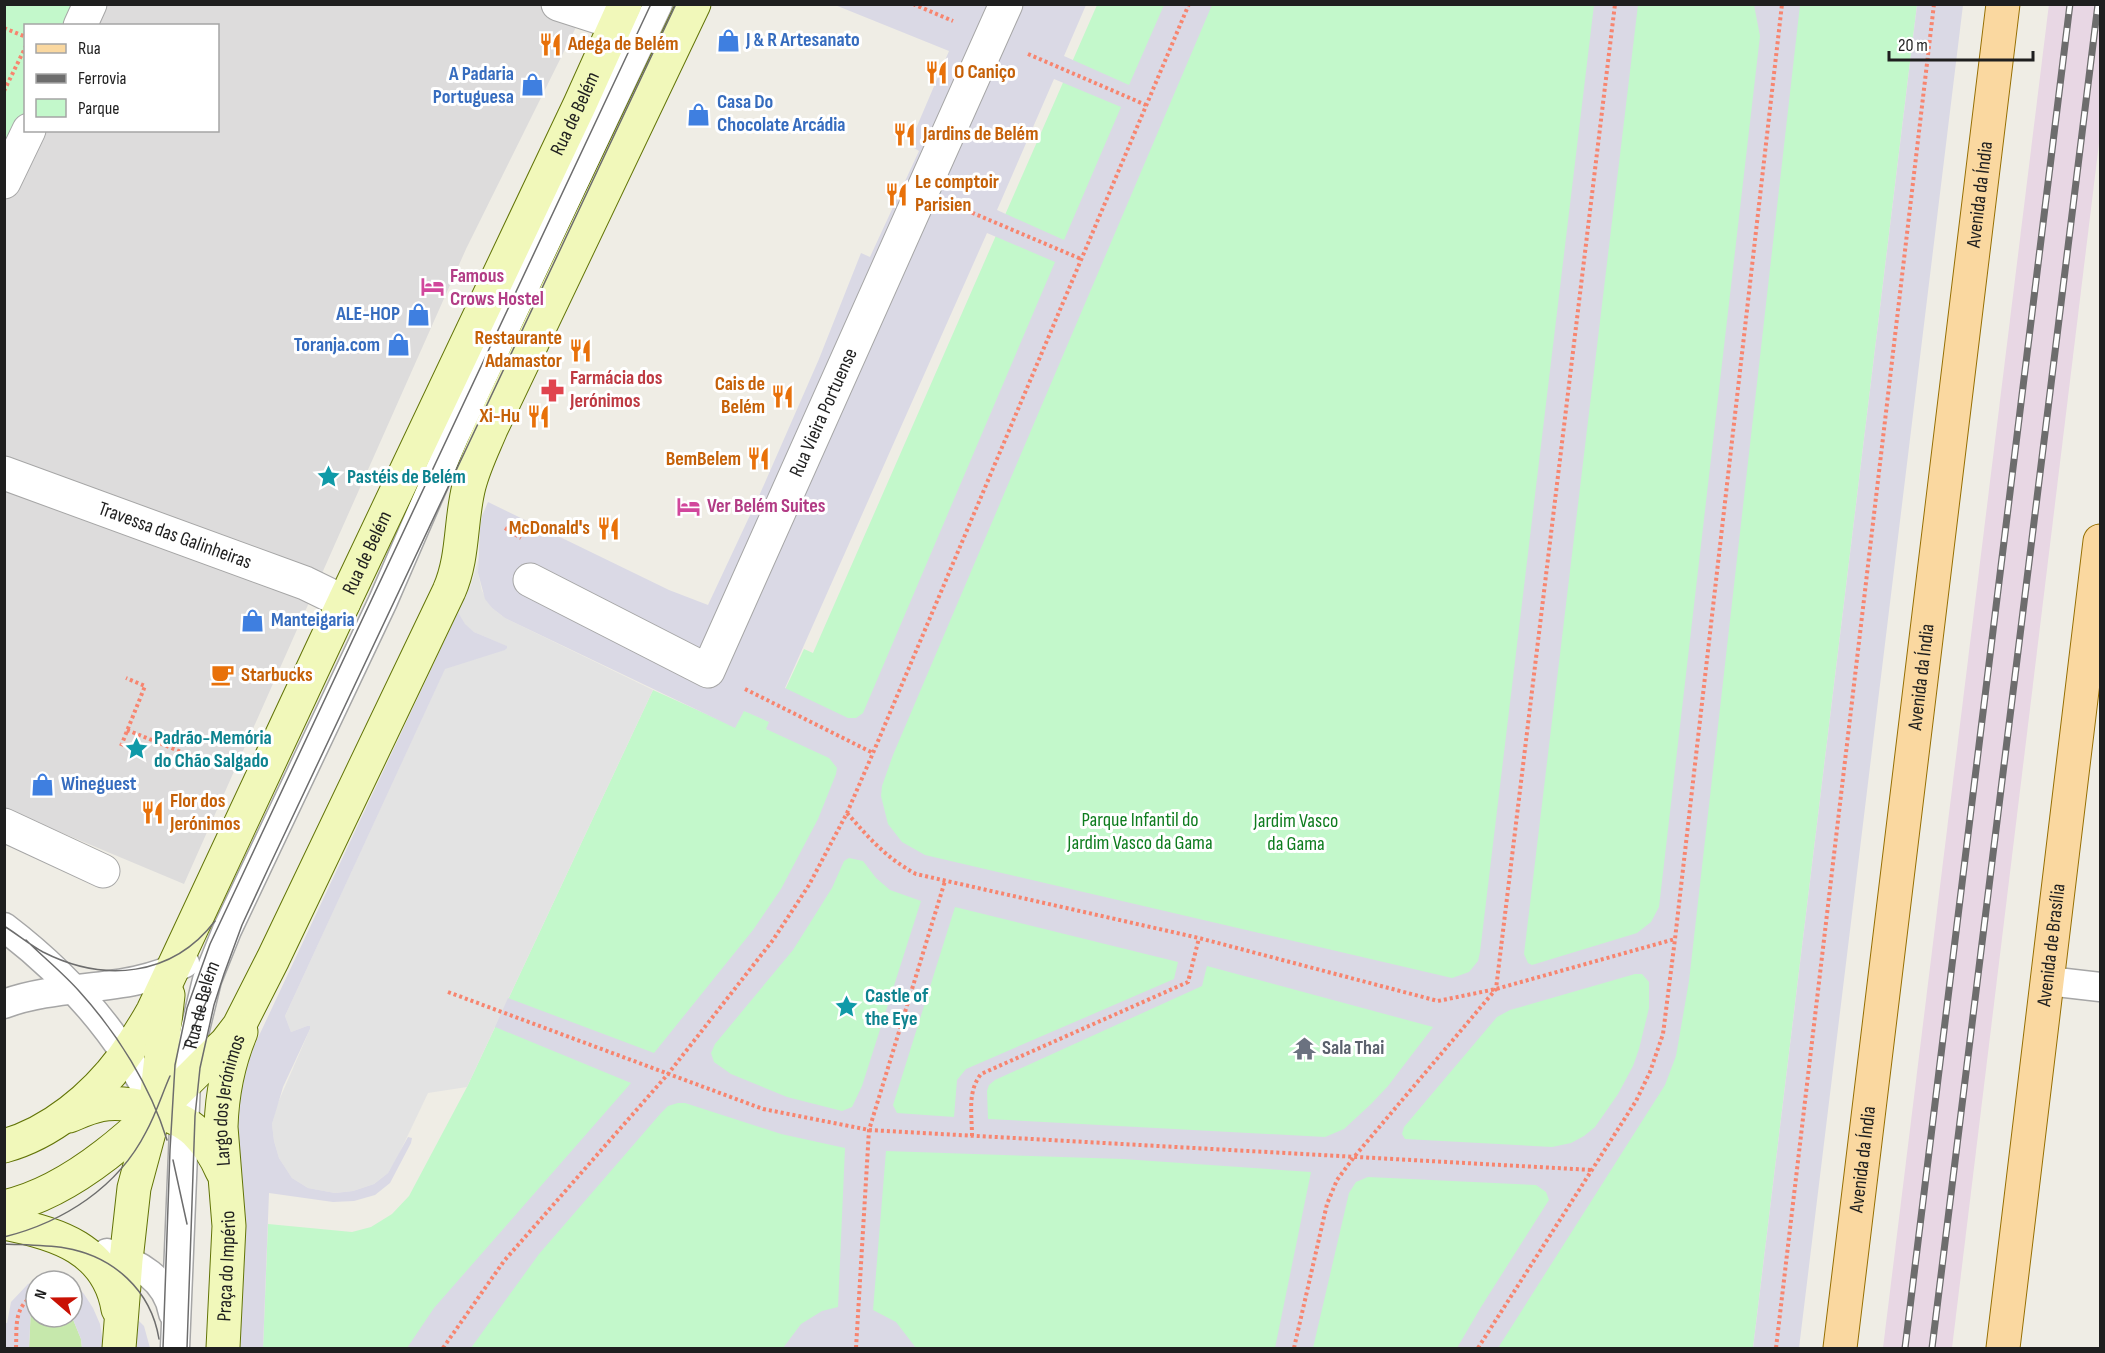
<svg xmlns="http://www.w3.org/2000/svg" width="2105" height="1353" viewBox="0 0 2105 1353" font-family="'Sofia Sans Condensed',sans-serif">
	<rect width="100%" height="100%" fill="#efede5"/>
	<path fill="#dddcdc" d="M93,5H587L466,249L184,884L5,809L4,190L33,131L218,130V26L83,25Z"/>
	<path fill="#e8d7e4" d="M2049,4L2100,5V135L1952,1348H1883Z"/>
	<path fill="#c6e8ac" d="M31,1306H36V1317H72L81,1339L82,1348H29Z"/>
	<path fill="#c3f8cb" d="M5,5H82L72,25L26,26L25,123L5,168Z
		M1097,5H1917L1753,1348H263L268,1224L352,1232L371,1227L392,1214L409,1196L467,1087L653,690L735,727L743,710L770,722L804,649L813,653Z"/>
	<path fill="#e3e3e3" d="M479,557L478,573L482,591L492,608L505,618L653,690L467,1087L428,1093L398,1156L388,1173L374,1184L353,1191L335,1193L308,1188L292,1178L279,1158L274,1141L272,1124L277,1105L310,1029L307,1026L291,1032L285,1016L445,668L506,649V646L474,632L465,625L458,612L471,585Z"/>
	<path fill="#dad9e5" fill-rule="evenodd" d="M835,5H1086L1064,56L1129,85L1164,5H1212L893,755L882,786L881,796L888,824L902,842L925,855L1452,978L1469,972L1478,961L1480,952L1594,5H1638L1524,954L1528,963L1532,965L1637,933L1651,922L1659,907L1760,36L1754,5H1800L1689,981L1676,1056L1665,1085L1498,1348H1457L1481,1307L1547,1203L1549,1200L1546,1192L1536,1185L1368,1177L1356,1182L1349,1193L1313,1348H1275L1311,1172L1123,1159L886,1151L873,1310L896,1322L916,1348H783L801,1324L822,1311L838,1307L845,1148L781,1134L685,1103H678L668,1106L661,1113L539,1254L471,1348H407L434,1308L631,1083L495,1027L508,998L654,1053L753,930L781,889L818,819L836,774L837,768L829,758L766,729L769,722L744,711L735,728L505,618L492,608L485,599L478,573L480,528L482,516L488,502L669,590L708,605L759,496L819,359L861,253L870,257L919,151L909,145L949,51ZM1054,79L1121,107L1064,240L997,210ZM987,233L1055,262L863,713L856,718H848L785,688ZM849,858L863,861L876,878L890,890L921,901L862,1086L852,1107L842,1111L787,1097L731,1074L714,1062L711,1053L715,1044L793,950L832,888L844,861ZM955,907L1178,962L1174,979L966,1069L957,1080L954,1117L897,1113L893,1105ZM1207,966L1433,1027L1388,1086L1371,1104L1344,1129L1325,1137L988,1119L987,1091L989,1085L995,1080L1202,986ZM1635,974H1642L1649,982V1008L1639,1049L1633,1066L1618,1094L1595,1127L1584,1136L1571,1143L1552,1147L1405,1139L1402,1134L1404,1127L1497,1017L1510,1010Z
		M1917,5H1963L1799,1348H1753Z
		M458,612L465,624L474,632L507,646V648L505,650L445,669L285,1016L291,1032L307,1026H310V1029L283,1087L272,1124L274,1141L279,1158L292,1178L308,1188L335,1193L353,1191L374,1184L388,1173L408,1137L412,1138L411,1143L390,1183L375,1195L354,1201L333,1202L269,1193L263,1348H239L234,1110L249,1057Z
		M48,1276L71,1281H36V1306L31,1307L29,1348H5V1323H7L11,1302L28,1284L40,1279Z
		M72,1281L84,1294L93,1308L100,1324L104,1348H82L81,1339L72,1317Z
		M139,1321L144,1326L150,1348H134L137,1322Z"/>
	<g fill="none" stroke-linecap="round" stroke-linejoin="round">
		<defs>
			<g id="lane">
				<path d="M4,927C54,965 94,1006 128,1058C139,1076 152,1096 157,1116"/>
				<path d="M2048,981L2100,987"/>
				<path d="M4,1004C63,982 129,994 185,963"/>
				<path d="M107,1253C138,1263 167,1279 173,1313"/>
				<path id="s1" d="M175,1348L186,1081L190,1050L207,980L227,930L383,601L455,435L658,4"/>
			</g>
			<g id="street">
				<path d="M558,4L617,23"/>
				<path d="M80,26L90,4"/>
				<path d="M4,182L29,130"/>
				<path id="s2" d="M4,473L305,583L344,602"/>
				<path id="s3" d="M530,580L708,671L1006,4"/>
				<path d="M4,825L103,871"/>
			</g>
			<g id="secondary">
				<path d="M69,1116C79,1112 89,1107 100,1105C127,1099 176,1113 196,1132C207,1143 216,1157 222,1171"/>
				<path id="s4" d="M4,1146C51,1133 94,1097 123,1058C134,1043 144,1027 153,1011L344,602L580,104L625,4"/>
				<path d="M4,1207C90,1188 164,1102 226,1043L239,1026L273,959L449,591C464,557 460,521 469,486C474,466 483,448 491,429L694,4"/>
				<path d="M4,1223C57,1233 108,1249 118,1309"/>
				<path d="M119,1348L126,1260L134,1188L155,1110L168,995"/>
				<path id="s5" d="M223,1348L229,1226L221,1127C222,1094 228,1063 241,1032"/>
			</g>
			<g id="primary">
				<path id="s6" d="M1840,1348L2003,4"/>
				<path id="s7" d="M2003,1348L2100,541"/>
			</g>
		</defs>
		<use href="#lane" stroke="#a6a6a6" stroke-width="31"/>
		<use href="#street" stroke="#a6a6a6" stroke-width="35"/>
		<use href="#secondary" stroke="#627407" stroke-width="35"/>
		<use href="#primary" stroke="#966f03" stroke-width="35"/>
		<path stroke="#f7856f" stroke-width="4" stroke-dasharray="3 3" stroke-linecap="butt" d="M913,4L953,21
			M4,28L26,37
			M1028,54L1146,105
			M4,91L26,46
			M961,208L1081,259
			M505,528L521,538
			M745,689L873,753
			M127,730L221,768
			M121,746L145,686L126,678
			M847,813C869,838 886,858 916,874L1199,938L1438,1001L1496,989L1675,939
			M448,992L763,1109L869,1130L1592,1170
			M972,1136C972,1114 967,1092 981,1074L1188,982L1199,938
			M16,1348C17,1327 13,1305 36,1295
			M443,1348L504,1261L668,1074L773,940L809,885L847,813L873,753L1189,4
			M856,1348L869,1130L945,881
			M1294,1348L1327,1204L1337,1180L1354,1157L1496,989L1615,4
			M1478,1348L1636,1101L1650,1072L1663,1034L1675,939L1782,4
			M1776,1348L1934,4"/>
		<use href="#lane" stroke="#fff" stroke-width="28"/>
		<use href="#street" stroke="#fff" stroke-width="33"/>
		<use href="#secondary" stroke="#f1f8ba" stroke-width="33"/>
		<use href="#primary" stroke="#fad8a0" stroke-width="33"/>
		<path stroke="#6d6d6d" stroke-width="1.5" d="M4,926C17,934 30,945 43,952C104,983 172,977 215,921
			M26,940C43,957 63,973 79,991C117,1033 150,1085 167,1140
			M183,1049L211,992
			M173,1160L187,1224
			M4,1237C64,1222 118,1187 146,1132C156,1114 162,1094 170,1076
			M4,1244C25,1245 45,1245 65,1248C113,1256 151,1290 159,1339
			M163,1348L170,1150L175,1065L187,1008L210,944L651,4
			M187,1348L195,1116L200,1068L214,1005L224,974L242,925L268,869L676,4"/>
		<defs>
			<path id="rail" d="M1905,1348L2070,4
				M1932,1348L2098,4"/>
		</defs>
		<use href="#rail" stroke="#6d6d6d" stroke-width="7"/>
		<use href="#rail" stroke="#fff" stroke-width="4.5" stroke-dasharray="14" stroke-linecap="butt"/>
	</g>
	<defs>
		<symbol id="shop-bare" viewBox="-9 -9 18 18"><path d="M-5-2.5h2.3a2.7 3.5 0 0 1 5.4 0H5L5.5 6h-11ZM-1.5-2.5h3a1.5 2.3 0 0 0-3 0Z" fill="#3f7fe0" stroke="#fff" stroke-width="2.5" paint-order="stroke"/></symbol>
		<symbol id="restaurant-bare" viewBox="-9 -9 18 18"><path d="M-5-6h1v4h1v-4h1v4h1v-4h1v5L-1.5 .5V6h-2V.5L-5-1ZM5-6V6H3V1.5H1.5Q1.5-4 5-6Z" fill="#e8710a" stroke="#fff" stroke-width="2.5" paint-order="stroke"/></symbol>
		<symbol id="hotel-bare" viewBox="-9 -9 18 18"><path d="M-6-4.5h1.5V1H6V5H4.5V3h-9V5H-6ZM-4 0a1.8 1.8 0 1 1 3.6 0ZM.5 0V-2.5h3Q6-2.5 6 0Z" fill="#d1479c" stroke="#fff" stroke-width="2.5" paint-order="stroke"/></symbol>
		<symbol id="pharmacy-bare" viewBox="-9 -9 18 18"><path d="M-2-6h4v4h4v4h-4v4h-4v-4h-4v-4h4Z" fill="#e0444e" stroke="#fff" stroke-width="2.5" paint-order="stroke"/></symbol>
		<symbol id="sight-bare" viewBox="-9 -9 18 18"><path d="M0-6L1.8-2.2L6-1.7L2.9 1.2L3.7 5.4L0 3.3L-3.7 5.4L-2.9 1.2L-6-1.7L-1.8-2.2Z" fill="#0f9aa8" stroke="#fff" stroke-width="2.5" paint-order="stroke"/></symbol>
		<symbol id="cafe-bare" viewBox="-9 -9 18 18"><path d="M-5.5-4.5H6V0H3Q3 3.5 0 3.5H-2.5Q-5.5 3.5-5.5 0ZM3-3.2v2h1.7v-2ZM-6 4.5H4V6H-6Z" fill="#e8710a" stroke="#fff" stroke-width="2.5" paint-order="stroke"/></symbol>
		<symbol id="temple-bare" viewBox="-9 -9 18 18"><path d="M0-6L5-2H3V0L6.5 2.5H4V6H1.5V3h-3V6H-4V2.5H-6.5L-3 0V-2H-5Z" fill="#6b7280" stroke="#fff" stroke-width="2.5" paint-order="stroke"/></symbol>
	</defs>
	<g fill-rule="evenodd">
		<use href="#shop-bare" x="712" y="24" width="33" height="33"/>
		<use href="#restaurant-bare" x="534" y="28" width="33" height="33"/>
		<use href="#restaurant-bare" x="920" y="56" width="33" height="33"/>
		<use href="#shop-bare" x="516" y="68" width="33" height="33"/>
		<use href="#shop-bare" x="682" y="98" width="33" height="33"/>
		<use href="#restaurant-bare" x="888" y="118" width="33" height="33"/>
		<use href="#restaurant-bare" x="880" y="178" width="33" height="33"/>
		<use href="#hotel-bare" x="416" y="270" width="33" height="33"/>
		<use href="#shop-bare" x="402" y="298" width="33" height="33"/>
		<use href="#shop-bare" x="382" y="328" width="33" height="33"/>
		<use href="#restaurant-bare" x="564" y="334" width="33" height="33"/>
		<use href="#pharmacy-bare" x="536" y="374" width="33" height="33"/>
		<use href="#restaurant-bare" x="766" y="380" width="33" height="33"/>
		<use href="#restaurant-bare" x="522" y="400" width="33" height="33"/>
		<use href="#restaurant-bare" x="742" y="442" width="33" height="33"/>
		<use href="#sight-bare" x="312" y="460" width="33" height="33"/>
		<use href="#hotel-bare" x="672" y="490" width="33" height="33"/>
		<use href="#restaurant-bare" x="592" y="512" width="33" height="33"/>
		<use href="#shop-bare" x="236" y="604" width="33" height="33"/>
		<use href="#cafe-bare" x="206" y="658" width="33" height="33"/>
		<use href="#sight-bare" x="120" y="732" width="33" height="33"/>
		<use href="#shop-bare" x="26" y="768" width="33" height="33"/>
		<use href="#restaurant-bare" x="136" y="796" width="33" height="33"/>
		<use href="#sight-bare" x="830" y="990" width="33" height="33"/>
		<use href="#temple-bare" x="1288" y="1032" width="33" height="33"/>
	</g>
	<g text-anchor="middle" dominant-baseline="central" stroke-width="6" stroke-linejoin="round" paint-order="stroke">
		<g font-size="20" font-weight="bold" fill="#366cbe" stroke="#fff" text-anchor="start">
			<text x="746" y="40">J &amp; R Artesanato</text>
			<text x="514" y="74" text-anchor="end">A Padaria<tspan x="514" dy="23">Portuguesa</tspan></text>
			<text x="717" y="102">Casa Do<tspan x="717" dy="23">Chocolate Arcádia</tspan></text>
			<text x="400" y="314" text-anchor="end">ALE-HOP</text>
			<text x="380" y="345" text-anchor="end">Toranja.com</text>
			<text x="271" y="620">Manteigaria</text>
			<text x="61" y="784">Wineguest</text>
		</g>
		<g font-size="20" font-weight="bold" fill="#c56008" stroke="#fff" text-anchor="start">
			<text x="568" y="44">Adega de Belém</text>
			<text x="954" y="72">O Caniço</text>
			<text x="923" y="134">Jardins de Belém</text>
			<text x="915" y="182">Le comptoir<tspan x="915" dy="23">Parisien</tspan></text>
			<text x="562" y="338" text-anchor="end">Restaurante<tspan x="562" dy="23">Adamastor</tspan></text>
			<text x="765" y="384" text-anchor="end">Cais de<tspan x="765" dy="23">Belém</tspan></text>
			<text x="520" y="416" text-anchor="end">Xi-Hu</text>
			<text x="741" y="459" text-anchor="end">BemBelem</text>
			<text x="590" y="528" text-anchor="end">McDonald's</text>
			<text x="241" y="675">Starbucks</text>
			<text x="170" y="801">Flor dos<tspan x="170" dy="23">Jerónimos</tspan></text>
		</g>
		<g font-size="20" fill="#1f1f1f" stroke="#fff">
			<text stroke="none"><textPath href="#s4" startOffset="1198">Rua de Belém</textPath></text>
			<text stroke="none"><textPath href="#s6" startOffset="1162">Avenida da Índia</textPath></text>
			<text stroke="none"><textPath href="#s3" startOffset="483">Rua Vieira Portuense</textPath></text>
			<text stroke="none"><textPath href="#s2" startOffset="182">Travessa das Galinheiras</textPath></text>
			<text stroke="none"><textPath href="#s4" startOffset="712">Rua de Belém</textPath></text>
			<text stroke="none"><textPath href="#s6" startOffset="676">Avenida da Índia</textPath></text>
			<text stroke="none"><textPath href="#s7" startOffset="406">Avenida de Brasília</textPath></text>
			<text stroke="none"><textPath href="#s1" startOffset="345">Rua de Belém</textPath></text>
			<text stroke="none"><textPath href="#s5" startOffset="249">Largo dos Jerónimos</textPath></text>
			<text stroke="none"><textPath href="#s6" startOffset="190">Avenida da Índia</textPath></text>
			<text stroke="none"><textPath href="#s5" startOffset="82">Praça do Império</textPath></text>
		</g>
		<g font-size="20" font-weight="bold" fill="#b23c85" stroke="#fff" text-anchor="start">
			<text x="450" y="276">Famous<tspan x="450" dy="23">Crows Hostel</tspan></text>
			<text x="707" y="506">Ver Belém Suites</text>
		</g>
		<g font-size="20" font-weight="bold" fill="#be3a42" stroke="#fff" text-anchor="start">
			<text x="570" y="378">Farmácia dos<tspan x="570" dy="23">Jerónimos</tspan></text>
		</g>
		<g font-size="20" font-weight="bold" fill="#0d838f" stroke="#fff" text-anchor="start">
			<text x="347" y="477">Pastéis de Belém</text>
			<text x="154" y="738">Padrão-Memória<tspan x="154" dy="23">do Chão Salgado</tspan></text>
			<text x="865" y="996">Castle of<tspan x="865" dy="23">the Eye</tspan></text>
		</g>
		<g font-size="20" fill="#0e7c1e" stroke="#fff">
			<text x="1140" y="820">Parque Infantil do<tspan x="1140" dy="23">Jardim Vasco da Gama</tspan></text>
			<text x="1296" y="821">Jardim Vasco<tspan x="1296" dy="23">da Gama</tspan></text>
		</g>
		<g font-size="20" font-weight="bold" fill="#5b616d" stroke="#fff" text-anchor="start">
			<text x="1322" y="1048">Sala Thai</text>
		</g>
	</g>
	<rect width="2105" height="1353" fill="none" stroke="#1f1f1f" stroke-width="12"/>
	<rect x="24" y="24" width="195" height="108" fill="#ffffff" stroke="#a5a5a5" stroke-width="1.5"/>
	<rect x="36" y="44" width="30" height="9" fill="#fad8a0" stroke="#a5a5a5" stroke-width="1.5"/>
	<text x="78" y="54" font-size="18" fill="#1f1f1f">Rua</text>
	<rect x="36" y="74" width="30" height="9" fill="#6d6d6d" stroke="#a5a5a5" stroke-width="1.5"/>
	<text x="78" y="84" font-size="18" fill="#1f1f1f">Ferrovia</text>
	<rect x="36" y="99" width="30" height="18" fill="#c3f8cb" stroke="#a5a5a5" stroke-width="1.5"/>
	<text x="78" y="114" font-size="18" fill="#1f1f1f">Parque</text>
	<g transform="translate(54 1299) rotate(290)"><circle r="28" fill="#ffffff" stroke="#a5a5a5" stroke-width="1.5"/>
	<path d="M0-4.5L10 22L0 15L-10 22Z" fill="#c91104"/>
	<text y="-9" font-size="16" font-weight="bold" text-anchor="middle" fill="#1f1f1f">N</text>
	</g>
	<path d="M1889 51v9h144v-9" fill="none" stroke="#1f1f1f" stroke-width="3"/>
	<text x="1898" y="51" font-size="18" fill="#1f1f1f" stroke="#ffffff" stroke-width="4.5" paint-order="stroke">20 m</text>
</svg>
